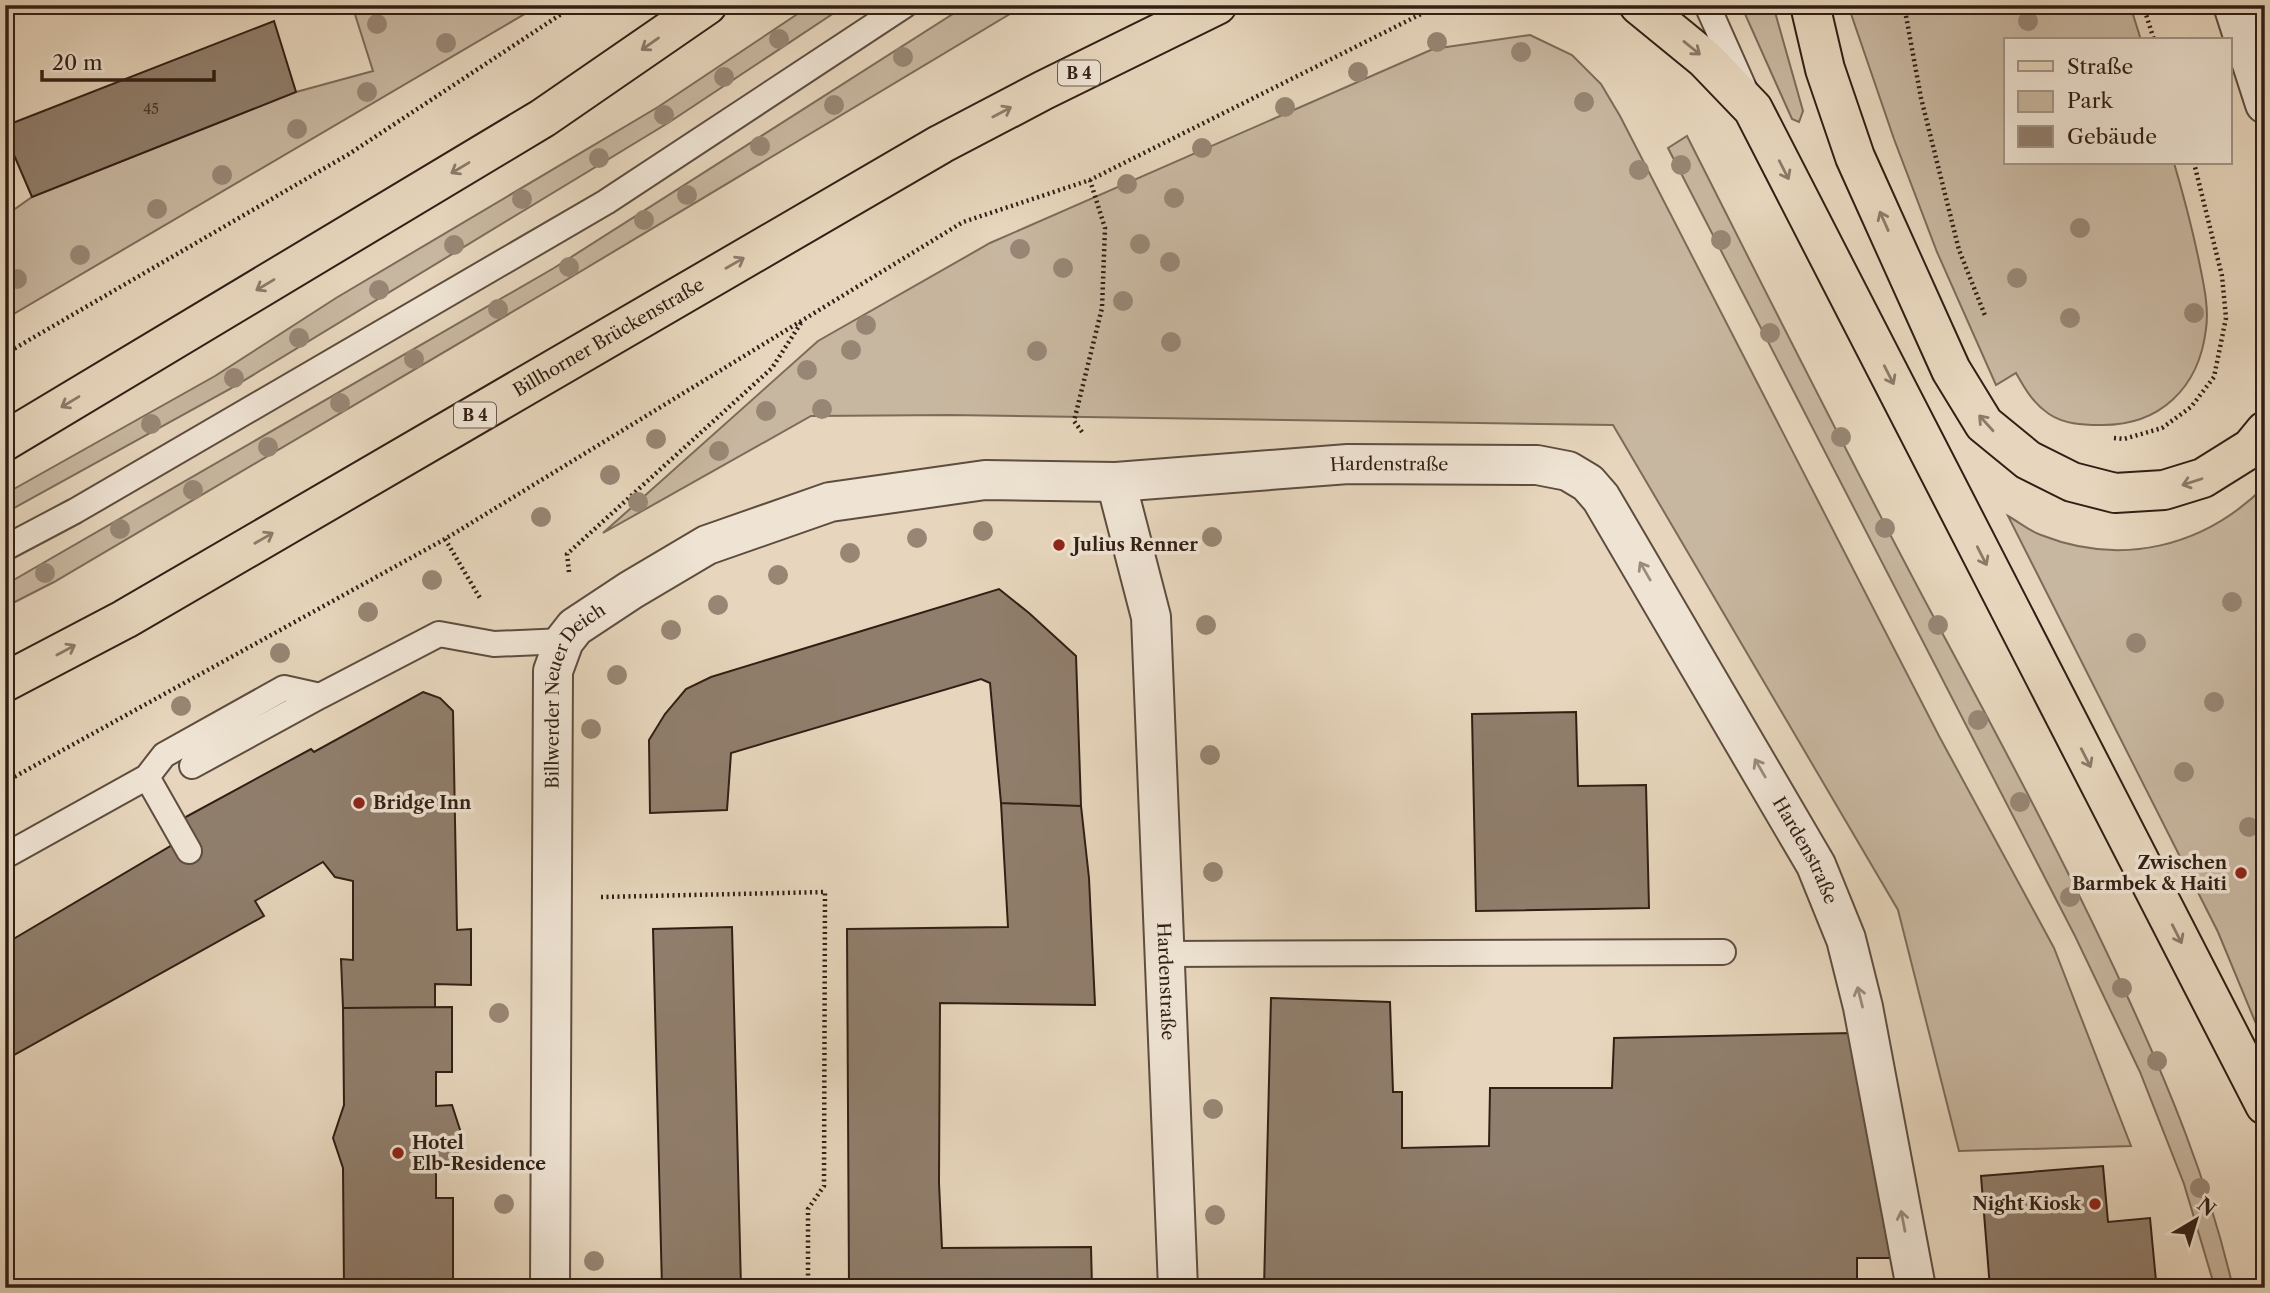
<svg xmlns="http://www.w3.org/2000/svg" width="2270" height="1293" viewBox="0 0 2270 1293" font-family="'Libre Caslon Text',serif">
	<rect width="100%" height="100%" fill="#e7d6bd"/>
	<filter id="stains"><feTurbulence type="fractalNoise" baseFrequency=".00286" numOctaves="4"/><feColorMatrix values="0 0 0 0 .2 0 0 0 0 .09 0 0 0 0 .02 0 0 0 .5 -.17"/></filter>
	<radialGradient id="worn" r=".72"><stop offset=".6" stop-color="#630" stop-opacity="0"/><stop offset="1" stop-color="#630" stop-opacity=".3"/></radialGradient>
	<path fill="#c8b7a0" stroke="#7c6b5a" stroke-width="2" d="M352,5H540L5,319V216L32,197L296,92L373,71Z
		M811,5H846L668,123L230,389L5,513V494L215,376L336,298L658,107Z
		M967,5H1025L563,282L54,582L5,607V585L554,268Z
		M1741,5H1773L1803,111L1799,122L1792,119Z
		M1848,5H2130L2141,40H2006V163H2174C2184,197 2193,231 2200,266C2204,286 2209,308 2206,329C2199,388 2160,426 2100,425C2082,425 2064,424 2049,414C2033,403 2025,389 2016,373L1996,385L1937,252L1894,139Z
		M1530,35L1572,55L1601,84L1620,116L1939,736L2054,948L2131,1146L1959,1151L1898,910L1613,425L950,415L811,416L603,533L818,341L990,243L1433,49Z
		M1687,136C1770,300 1852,465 1939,627C2003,746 2066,864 2123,987C2168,1084 2209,1183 2233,1288H2215L2184,1184L2140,1072L2075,936L1668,148Z
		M2265,486V1031H2259L2218,932L2008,516C2019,522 2029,531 2041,535C2122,567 2204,547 2265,486Z"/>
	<path fill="#907e6c" stroke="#311f15" stroke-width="2" d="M274,21L296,92L32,197L5,134V126Z
		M999,589L1029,613L1076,656L1081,806L1001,803L990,683L981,679L731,753L727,810L650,813L649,740L665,714L686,689L711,677Z
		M423,692L440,698L453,711L457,930L471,929V985L435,984V1007L343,1008L341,959L353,960V881L335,877L323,862L255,901L264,916L5,1060V944L172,845L182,819L311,749L314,752Z
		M1576,712L1578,786L1646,785L1649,908L1476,911L1472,714Z
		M1001,803L1081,806L1089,878L1095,1005L940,1003L939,1183L942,1248L1091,1247L1092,1288H849L847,929L1008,927Z
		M732,927L741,1288H662L653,929Z
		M1271,998L1390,1002L1393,1092H1402V1148L1489,1146L1490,1088H1612L1614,1038L1852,1033L1902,1258H1857V1288H1264Z
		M452,1007V1072H436V1106L452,1105L463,1139L453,1166H436V1198H453V1288H344L343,1168L333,1138L344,1105L343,1008Z
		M2103,1166L2108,1222L2150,1218L2156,1281L2075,1288H1990L1981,1176Z
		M2156,1281V1288H2075Z"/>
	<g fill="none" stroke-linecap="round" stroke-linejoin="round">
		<defs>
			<path id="service" d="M1707,5L1744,88
				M5,548L75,511L606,202L905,5
				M192,766L320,696
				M147,777L189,851
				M5,856L147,777L164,755L284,688L320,696L439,634L494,644L564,641
				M1165,954L1723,952"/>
			<g id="minor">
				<path id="s1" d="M1116,482L1151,617L1178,1288"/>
				<path id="s2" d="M550,1288L553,671L564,641L575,627L631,590L707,545L830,502L985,480L1116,482L1348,464L1537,465L1568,471L1588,483L1601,498L1816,865L1846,939L1863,1007L1916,1288"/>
			</g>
			<path id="tertiary" d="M2233,5L2265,104"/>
			<path id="primary" d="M1810,5L1825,69L1855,157L1951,370L1984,424L2028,460L2072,482L2115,493L2164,490L2203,478L2251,448L2265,431"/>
			<g id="trunk">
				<path d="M1639,5L1705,59L1753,109L2265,1105"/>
				<path d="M5,441L543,118L707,5"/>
				<path id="s3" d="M5,682L125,619L941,144L1044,90L1217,5"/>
			</g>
		</defs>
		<use href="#service" stroke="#5e4d3f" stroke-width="28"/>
		<use href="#minor" stroke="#5e4d3f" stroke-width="42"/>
		<use href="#tertiary" stroke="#5e4d3f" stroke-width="42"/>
		<use href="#primary" stroke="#311f15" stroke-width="42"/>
		<use href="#trunk" stroke="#311f15" stroke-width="42"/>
		<path stroke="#311f15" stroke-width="4.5" stroke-dasharray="2 3.5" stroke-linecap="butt" d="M1904,5L1921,98L1959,250L1986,318
			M2143,5L2154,40
			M5,354L349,154L575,5
			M1082,432L1074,421L1102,308L1105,228L1090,180
			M2114,438L2124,439L2162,428L2191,407L2214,377L2226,318L2222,276L2194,163
			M445,539L480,598
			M569,572L567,554L772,368L801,323
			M5,782L445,539L963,222L1090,180L1439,5
			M601,897L825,892L824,1186L808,1209V1288"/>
		<use href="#service" stroke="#efe4d4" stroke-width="24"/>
		<use href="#minor" stroke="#efe4d4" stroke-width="38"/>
		<use href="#tertiary" stroke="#efe4d4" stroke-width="38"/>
		<use href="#primary" stroke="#e7d6bd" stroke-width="38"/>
		<use href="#trunk" stroke="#e7d6bd" stroke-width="38"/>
	</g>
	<g fill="#988674">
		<circle cx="2028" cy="21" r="10"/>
		<circle cx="377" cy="24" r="10"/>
		<circle cx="779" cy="39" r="10"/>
		<circle cx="1437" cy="42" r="10"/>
		<circle cx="446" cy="43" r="10"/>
		<circle cx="1521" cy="52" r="10"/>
		<circle cx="903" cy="57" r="10"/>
		<circle cx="1358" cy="72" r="10"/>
		<circle cx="724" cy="77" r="10"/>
		<circle cx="367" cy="92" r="10"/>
		<circle cx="1584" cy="102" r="10"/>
		<circle cx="834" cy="105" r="10"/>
		<circle cx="1285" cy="107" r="10"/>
		<circle cx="664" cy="115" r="10"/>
		<circle cx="297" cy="129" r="10"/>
		<circle cx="760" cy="146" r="10"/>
		<circle cx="1202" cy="148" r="10"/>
		<circle cx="599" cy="158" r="10"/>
		<circle cx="1681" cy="165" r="10"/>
		<circle cx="1639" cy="170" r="10"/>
		<circle cx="222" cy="175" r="10"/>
		<circle cx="1127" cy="184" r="10"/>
		<circle cx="687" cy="195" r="10"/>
		<circle cx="1174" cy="198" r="10"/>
		<circle cx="522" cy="199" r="10"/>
		<circle cx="157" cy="209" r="10"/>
		<circle cx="644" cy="220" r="10"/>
		<circle cx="2080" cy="228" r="10"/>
		<circle cx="1721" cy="240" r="10"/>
		<circle cx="1140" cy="244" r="10"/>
		<circle cx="454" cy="245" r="10"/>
		<circle cx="1020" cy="249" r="10"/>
		<circle cx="80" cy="255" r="10"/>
		<circle cx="1170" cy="262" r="10"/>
		<circle cx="569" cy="267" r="10"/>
		<circle cx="1063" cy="268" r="10"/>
		<circle cx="2017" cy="278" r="10"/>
		<circle cx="17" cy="279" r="10"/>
		<circle cx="379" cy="290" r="10"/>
		<circle cx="1123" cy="301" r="10"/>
		<circle cx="498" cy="309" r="10"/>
		<circle cx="2194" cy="313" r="10"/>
		<circle cx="2070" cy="318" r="10"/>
		<circle cx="866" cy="325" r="10"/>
		<circle cx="1770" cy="333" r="10"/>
		<circle cx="299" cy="338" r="10"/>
		<circle cx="1171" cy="342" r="10"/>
		<circle cx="851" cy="350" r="10"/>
		<circle cx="1037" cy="351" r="10"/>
		<circle cx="414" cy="359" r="10"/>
		<circle cx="807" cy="370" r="10"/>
		<circle cx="234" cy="378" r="10"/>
		<circle cx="340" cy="403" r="10"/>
		<circle cx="822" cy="409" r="10"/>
		<circle cx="766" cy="411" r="10"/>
		<circle cx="151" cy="424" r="10"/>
		<circle cx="1841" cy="437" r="10"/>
		<circle cx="656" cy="439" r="10"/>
		<circle cx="268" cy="447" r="10"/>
		<circle cx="719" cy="451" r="10"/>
		<circle cx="610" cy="475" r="10"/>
		<circle cx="193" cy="490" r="10"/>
		<circle cx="638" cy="502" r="10"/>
		<circle cx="541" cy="517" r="10"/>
		<circle cx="1885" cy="528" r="10"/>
		<circle cx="120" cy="529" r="10"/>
		<circle cx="983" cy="531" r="10"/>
		<circle cx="1212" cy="537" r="10"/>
		<circle cx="917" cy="538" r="10"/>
		<circle cx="850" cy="553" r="10"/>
		<circle cx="45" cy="573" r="10"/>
		<circle cx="778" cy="575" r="10"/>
		<circle cx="432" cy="580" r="10"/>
		<circle cx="2232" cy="602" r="10"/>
		<circle cx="718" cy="605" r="10"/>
		<circle cx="368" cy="612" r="10"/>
		<circle cx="1206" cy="625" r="10"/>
		<circle cx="1938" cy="625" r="10"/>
		<circle cx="671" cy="630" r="10"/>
		<circle cx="2136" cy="643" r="10"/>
		<circle cx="280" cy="653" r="10"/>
		<circle cx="617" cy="675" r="10"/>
		<circle cx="2214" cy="702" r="10"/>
		<circle cx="181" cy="706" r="10"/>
		<circle cx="1978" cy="720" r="10"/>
		<circle cx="591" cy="729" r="10"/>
		<circle cx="1210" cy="755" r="10"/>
		<circle cx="2184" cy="772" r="10"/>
		<circle cx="2020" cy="802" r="10"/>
		<circle cx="2249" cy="827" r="10"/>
		<circle cx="1213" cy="872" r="10"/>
		<circle cx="2070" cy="897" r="10"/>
		<circle cx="2122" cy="988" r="10"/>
		<circle cx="499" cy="1013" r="10"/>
		<circle cx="2157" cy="1061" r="10"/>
		<circle cx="1213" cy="1109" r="10"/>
		<circle cx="2200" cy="1188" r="10"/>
		<circle cx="504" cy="1204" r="10"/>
		<circle cx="1215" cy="1215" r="10"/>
		<circle cx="594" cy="1261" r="10"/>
	</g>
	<defs><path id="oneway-shaft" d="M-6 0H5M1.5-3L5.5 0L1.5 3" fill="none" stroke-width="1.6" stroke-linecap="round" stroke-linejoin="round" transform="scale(1.75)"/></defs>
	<g stroke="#8c7a69">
		<use href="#oneway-shaft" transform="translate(650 44) rotate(145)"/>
		<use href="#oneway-shaft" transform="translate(1692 48) rotate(39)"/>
		<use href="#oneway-shaft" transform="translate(1002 112) rotate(-28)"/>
		<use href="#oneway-shaft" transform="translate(460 168) rotate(149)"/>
		<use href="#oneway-shaft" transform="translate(1784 170) rotate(63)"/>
		<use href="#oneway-shaft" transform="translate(1884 221) rotate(-114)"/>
		<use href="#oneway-shaft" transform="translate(735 263) rotate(-30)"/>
		<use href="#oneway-shaft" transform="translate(265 285) rotate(149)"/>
		<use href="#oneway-shaft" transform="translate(1889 375) rotate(63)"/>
		<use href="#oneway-shaft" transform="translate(70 402) rotate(149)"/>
		<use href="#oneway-shaft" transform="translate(1986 423) rotate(-132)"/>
		<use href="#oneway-shaft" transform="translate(2192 482) rotate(162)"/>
		<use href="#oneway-shaft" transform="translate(264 538) rotate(-30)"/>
		<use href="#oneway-shaft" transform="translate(1982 556) rotate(63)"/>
		<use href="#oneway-shaft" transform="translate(66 650) rotate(-28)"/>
		<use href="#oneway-shaft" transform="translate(2086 758) rotate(63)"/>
		<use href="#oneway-shaft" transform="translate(2177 934) rotate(63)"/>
	</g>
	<g stroke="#9a8b7e">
		<use href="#oneway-shaft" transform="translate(1645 571) rotate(-120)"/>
		<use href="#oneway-shaft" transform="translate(1760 768) rotate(-120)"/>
		<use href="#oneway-shaft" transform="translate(1860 997) rotate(-104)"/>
		<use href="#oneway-shaft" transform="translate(1903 1221) rotate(-101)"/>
	</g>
	<g fill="#8f2418" stroke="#efe4d4" stroke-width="2.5">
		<circle cx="1059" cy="545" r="7"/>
		<circle cx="359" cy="803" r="7"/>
		<circle cx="2241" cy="873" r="7"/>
		<circle cx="398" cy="1153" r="7"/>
		<circle cx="2095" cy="1204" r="7"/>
	</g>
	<g text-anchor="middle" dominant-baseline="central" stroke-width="7" stroke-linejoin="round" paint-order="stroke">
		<g font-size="14" fill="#49372b">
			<text x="151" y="109">45</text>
		</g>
		<g fill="#efe4d4" stroke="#6a5a4e" stroke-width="2">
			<rect x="1058" y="60.5" width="42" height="25" rx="5"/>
			<rect x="454" y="402.5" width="42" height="25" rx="5"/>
		</g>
		<g font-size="16" font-weight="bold" fill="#311f15">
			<text x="1079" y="73">B 4</text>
			<text x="475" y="415">B 4</text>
		</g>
		<g font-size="18" fill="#311f15" stroke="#efe4d4">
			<text stroke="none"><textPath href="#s3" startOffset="695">Billhorner Brückenstraße</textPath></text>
			<text stroke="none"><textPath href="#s2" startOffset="1514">Hardenstraße</textPath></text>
			<text stroke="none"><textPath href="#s2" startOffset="600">Billwerder Neuer Deich</textPath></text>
			<text stroke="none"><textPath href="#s2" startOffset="2144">Hardenstraße</textPath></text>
			<text stroke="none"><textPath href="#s1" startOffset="504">Hardenstraße</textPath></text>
		</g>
		<g font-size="18" font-weight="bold" fill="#311f15" stroke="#efe4d4" text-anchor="start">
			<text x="1073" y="545">Julius Renner</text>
			<text x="373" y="803">Bridge Inn</text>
			<text x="2227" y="863" text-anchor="end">Zwischen<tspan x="2227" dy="21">Barmbek &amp; Haiti</tspan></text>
			<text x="412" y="1143">Hotel<tspan x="412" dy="21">Elb-Residence</tspan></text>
			<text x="2081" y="1204" text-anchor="end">Night Kiosk</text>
		</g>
	</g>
	<rect width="2270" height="1293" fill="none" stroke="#e7d6bd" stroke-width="28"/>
	<rect x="7" y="7" width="2256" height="1279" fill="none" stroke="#311f15" stroke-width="3.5"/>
	<rect x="14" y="14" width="2242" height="1265" fill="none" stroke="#311f15" stroke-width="2"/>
	<rect x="2004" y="38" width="228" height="126" fill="#efe4d4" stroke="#a39588" stroke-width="2"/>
	<rect x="2018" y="61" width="35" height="10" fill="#e7d6bd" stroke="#a39588" stroke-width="2"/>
	<text x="2067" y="74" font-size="21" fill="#311f15">Straße</text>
	<rect x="2018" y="91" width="35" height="21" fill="#c8b7a0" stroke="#a39588" stroke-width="2"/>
	<text x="2067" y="108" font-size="21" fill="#311f15">Park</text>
	<rect x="2018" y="126" width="35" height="21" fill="#907e6c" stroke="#a39588" stroke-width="2"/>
	<text x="2067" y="144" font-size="21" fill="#311f15">Gebäude</text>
	<g transform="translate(2196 1220) rotate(38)" stroke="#efe4d4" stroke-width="5" paint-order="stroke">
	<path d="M0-5L12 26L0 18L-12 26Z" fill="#311f15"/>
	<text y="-10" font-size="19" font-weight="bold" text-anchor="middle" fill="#311f15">N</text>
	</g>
	<path d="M42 70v10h172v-10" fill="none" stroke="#311f15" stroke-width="3.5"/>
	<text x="52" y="70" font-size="21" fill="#311f15" stroke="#efe4d4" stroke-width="5" paint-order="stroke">20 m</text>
	<rect width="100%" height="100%" filter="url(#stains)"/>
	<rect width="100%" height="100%" fill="url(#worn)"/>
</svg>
